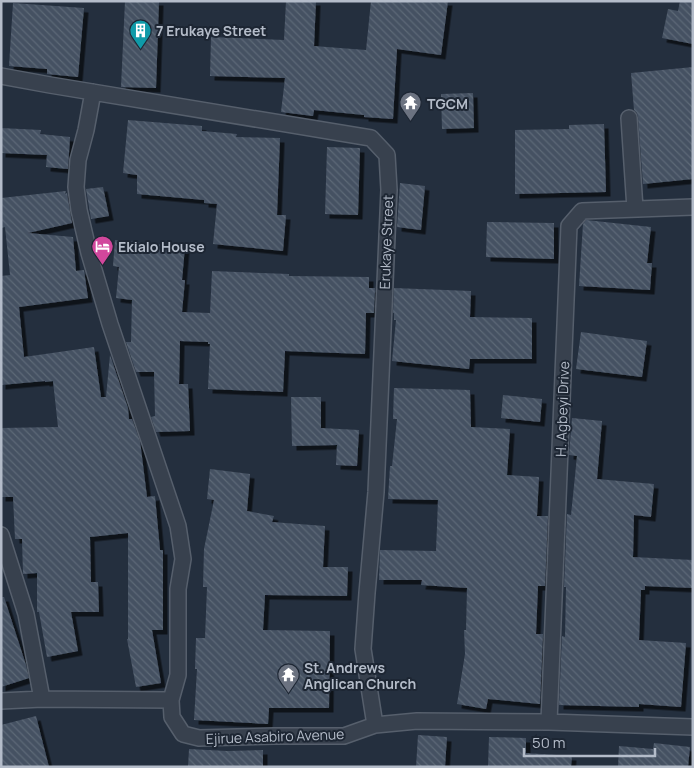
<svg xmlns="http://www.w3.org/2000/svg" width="694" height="768" viewBox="0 0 694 768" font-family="Manrope,sans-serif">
	<defs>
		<pattern id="building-back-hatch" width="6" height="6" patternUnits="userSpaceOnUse" patternTransform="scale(1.25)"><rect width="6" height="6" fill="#455162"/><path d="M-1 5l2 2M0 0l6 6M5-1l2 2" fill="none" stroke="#5d6877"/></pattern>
		<filter id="shadow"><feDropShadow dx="4.5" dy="4.5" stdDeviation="0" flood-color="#0009"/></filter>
	</defs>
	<rect width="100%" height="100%" fill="#242f3e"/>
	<path fill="url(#building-back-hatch)" filter="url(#shadow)" d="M125,1H159L156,88L121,87Z
		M286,1H316L314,46L366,50L371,1H448L441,55L397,49L393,119L364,117V115L314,110L313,116L281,112L285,78L210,76L211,37L284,40Z
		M680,1H693V44L662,38L668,9L678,11Z
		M13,3L84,8L78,77L47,74V69L9,66Z
		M693,67V179L643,184L638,117L637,113L634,110L631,73Z
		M473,93L474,128L442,129L441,94Z
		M128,120L202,126V131L237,134L236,137L280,138L277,215H286L283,251L213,244L217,204L204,203V200L137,194V175L123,173Z
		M604,124L606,192L515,194V130L569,129V125Z
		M1,128L41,130L40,134L70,137L68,169L46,167L47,155L1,153Z
		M327,147L360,148L358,215L325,214Z
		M400,183L425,186L421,230L397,227Z
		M103,187L109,216L91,219L86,189Z
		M66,191L65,194L67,193L72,223L28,233L73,237L76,271L84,270L88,298L19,307L24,357L94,347L101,397H106L110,355L128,408L129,419H132L140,441L147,497L155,496L160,550H163V630H152L161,683L136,687L127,639H128V533L90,537L91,582H98L99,612H71L78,651L47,657L39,612H37V573L23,574L22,539H15L13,497H1V428L58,427L53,381L45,382V381L1,385V276L10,275L5,227L1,228V198Z
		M586,220L651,227L647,263H652L650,290L579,286L583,224Z
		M487,222L554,223V259L486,257Z
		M115,240L185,247L182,280H185L182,312L210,313L212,271L289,274V276L369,277V288H375L374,313H366L365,354L285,351L283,392L208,389L210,344H208V342L180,341L179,384H188L190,431L156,432L151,417L155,416L154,372H136L126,342H131L132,300L116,298L119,267L113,266Z
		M394,288L471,291L470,317L532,318V359H470L469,369L392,361L396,320H394V313H393Z
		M581,332L647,341L642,377L576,369Z
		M394,388L470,390L471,427L510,429L507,475L539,477L537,516H548L545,586H538L536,634H543L540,704L488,699L486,709L457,704L465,654L464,630H466L467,588L421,585L422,580H379L380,550L436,551L438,500L388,499L390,466H392L397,419H393Z
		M503,395L542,399L540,422L501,418Z
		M291,397H321V428L359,430L357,466L336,465L337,445L292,446Z
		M572,418L602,421L597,479L654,484L651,517L634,515L633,557L693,560V588L645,586V590H641L639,640L686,643L681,707L639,704V707L559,705L562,636L565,637L566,587H564L567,514L571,515L577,456L569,455Z
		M210,469L250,474L247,511L274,516L272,522L325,526L323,567H348L347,596L265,595L263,630L330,631L329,708H269L268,724L194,720L197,669H195L196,638H205L207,587H203L204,549L214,500L207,499Z
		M1,597H4L26,665L29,678L1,687Z
		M36,716L49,767H1V725Z
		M418,735L447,737L445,767H416Z
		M489,737L526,738V753L572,756L571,767H488Z
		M654,743L690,747L688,767H618L619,746L653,749Z
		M189,749L227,751L263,750V767H188Z"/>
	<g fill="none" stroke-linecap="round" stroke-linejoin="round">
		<defs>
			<path id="minor" d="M1,76L50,85L371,138L387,155L389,190L376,492L367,593L363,649L375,725
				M93,92L86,130L78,160L76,187L79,210L89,253L110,324L178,526L183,559L178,589V675L171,700L172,717L183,734L199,738L274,736H344L375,725L417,721L549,722L693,727
				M629,118L635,209
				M1,535L26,614L42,699
				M1,701L42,699L171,700
				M549,722L569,226L582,211L693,207"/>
		</defs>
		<use href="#minor" stroke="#565f6c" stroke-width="18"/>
		<use href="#minor" stroke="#38414e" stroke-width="15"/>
	</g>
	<defs>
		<symbol id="building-pin" viewBox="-11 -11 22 30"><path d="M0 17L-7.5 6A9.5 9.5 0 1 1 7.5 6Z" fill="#0f9aa8" stroke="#1d2633"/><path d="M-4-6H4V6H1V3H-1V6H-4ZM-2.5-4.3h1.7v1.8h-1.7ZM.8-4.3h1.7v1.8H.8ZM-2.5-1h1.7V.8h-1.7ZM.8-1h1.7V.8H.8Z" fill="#fff"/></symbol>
		<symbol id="temple-pin" viewBox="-11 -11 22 30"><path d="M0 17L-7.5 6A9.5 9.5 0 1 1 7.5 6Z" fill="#6b7280" stroke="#1d2633"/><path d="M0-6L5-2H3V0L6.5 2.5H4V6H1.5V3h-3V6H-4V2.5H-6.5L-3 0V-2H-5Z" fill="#fff"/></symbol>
		<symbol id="hotel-pin" viewBox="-11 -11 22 30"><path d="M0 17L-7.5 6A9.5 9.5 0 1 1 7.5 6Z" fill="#d1479c" stroke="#1d2633"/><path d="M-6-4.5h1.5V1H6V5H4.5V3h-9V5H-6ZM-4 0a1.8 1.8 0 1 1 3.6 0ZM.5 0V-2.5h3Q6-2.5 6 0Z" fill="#fff"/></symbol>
	</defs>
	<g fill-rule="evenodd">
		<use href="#building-pin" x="128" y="18" width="25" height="34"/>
		<use href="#temple-pin" x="398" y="90" width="25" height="34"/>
		<use href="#hotel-pin" x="90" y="234" width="25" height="34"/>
		<use href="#temple-pin" x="276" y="662" width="25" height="34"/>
	</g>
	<g text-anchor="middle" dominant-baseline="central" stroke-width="4" stroke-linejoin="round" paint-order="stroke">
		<g font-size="14" font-weight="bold" fill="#b4bcc9" stroke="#1d2633" text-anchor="start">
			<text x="156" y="30">7 Erukaye Street</text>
			<text x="427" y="103">TGCM</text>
			<text x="118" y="246">Ekialo House</text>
			<text x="304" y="667">St. Andrews<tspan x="304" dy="16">Anglican Church</tspan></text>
		</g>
		<g font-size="14" fill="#b4bcc9" stroke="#1d2633">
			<text transform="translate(386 242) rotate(-88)">Erukaye Street</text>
			<text transform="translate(562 409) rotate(-88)">H. Agbeyi Drive</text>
			<text transform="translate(275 736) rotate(-2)">Ejirue Asabiro Avenue</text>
		</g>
	</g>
	<rect width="694" height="768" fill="none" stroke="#b4bcc9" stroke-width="5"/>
	<path d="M524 748v8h131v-8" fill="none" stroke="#b4bcc9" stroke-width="2.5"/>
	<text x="532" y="748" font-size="15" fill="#b4bcc9" stroke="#1d2633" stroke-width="4" paint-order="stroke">50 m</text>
</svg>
